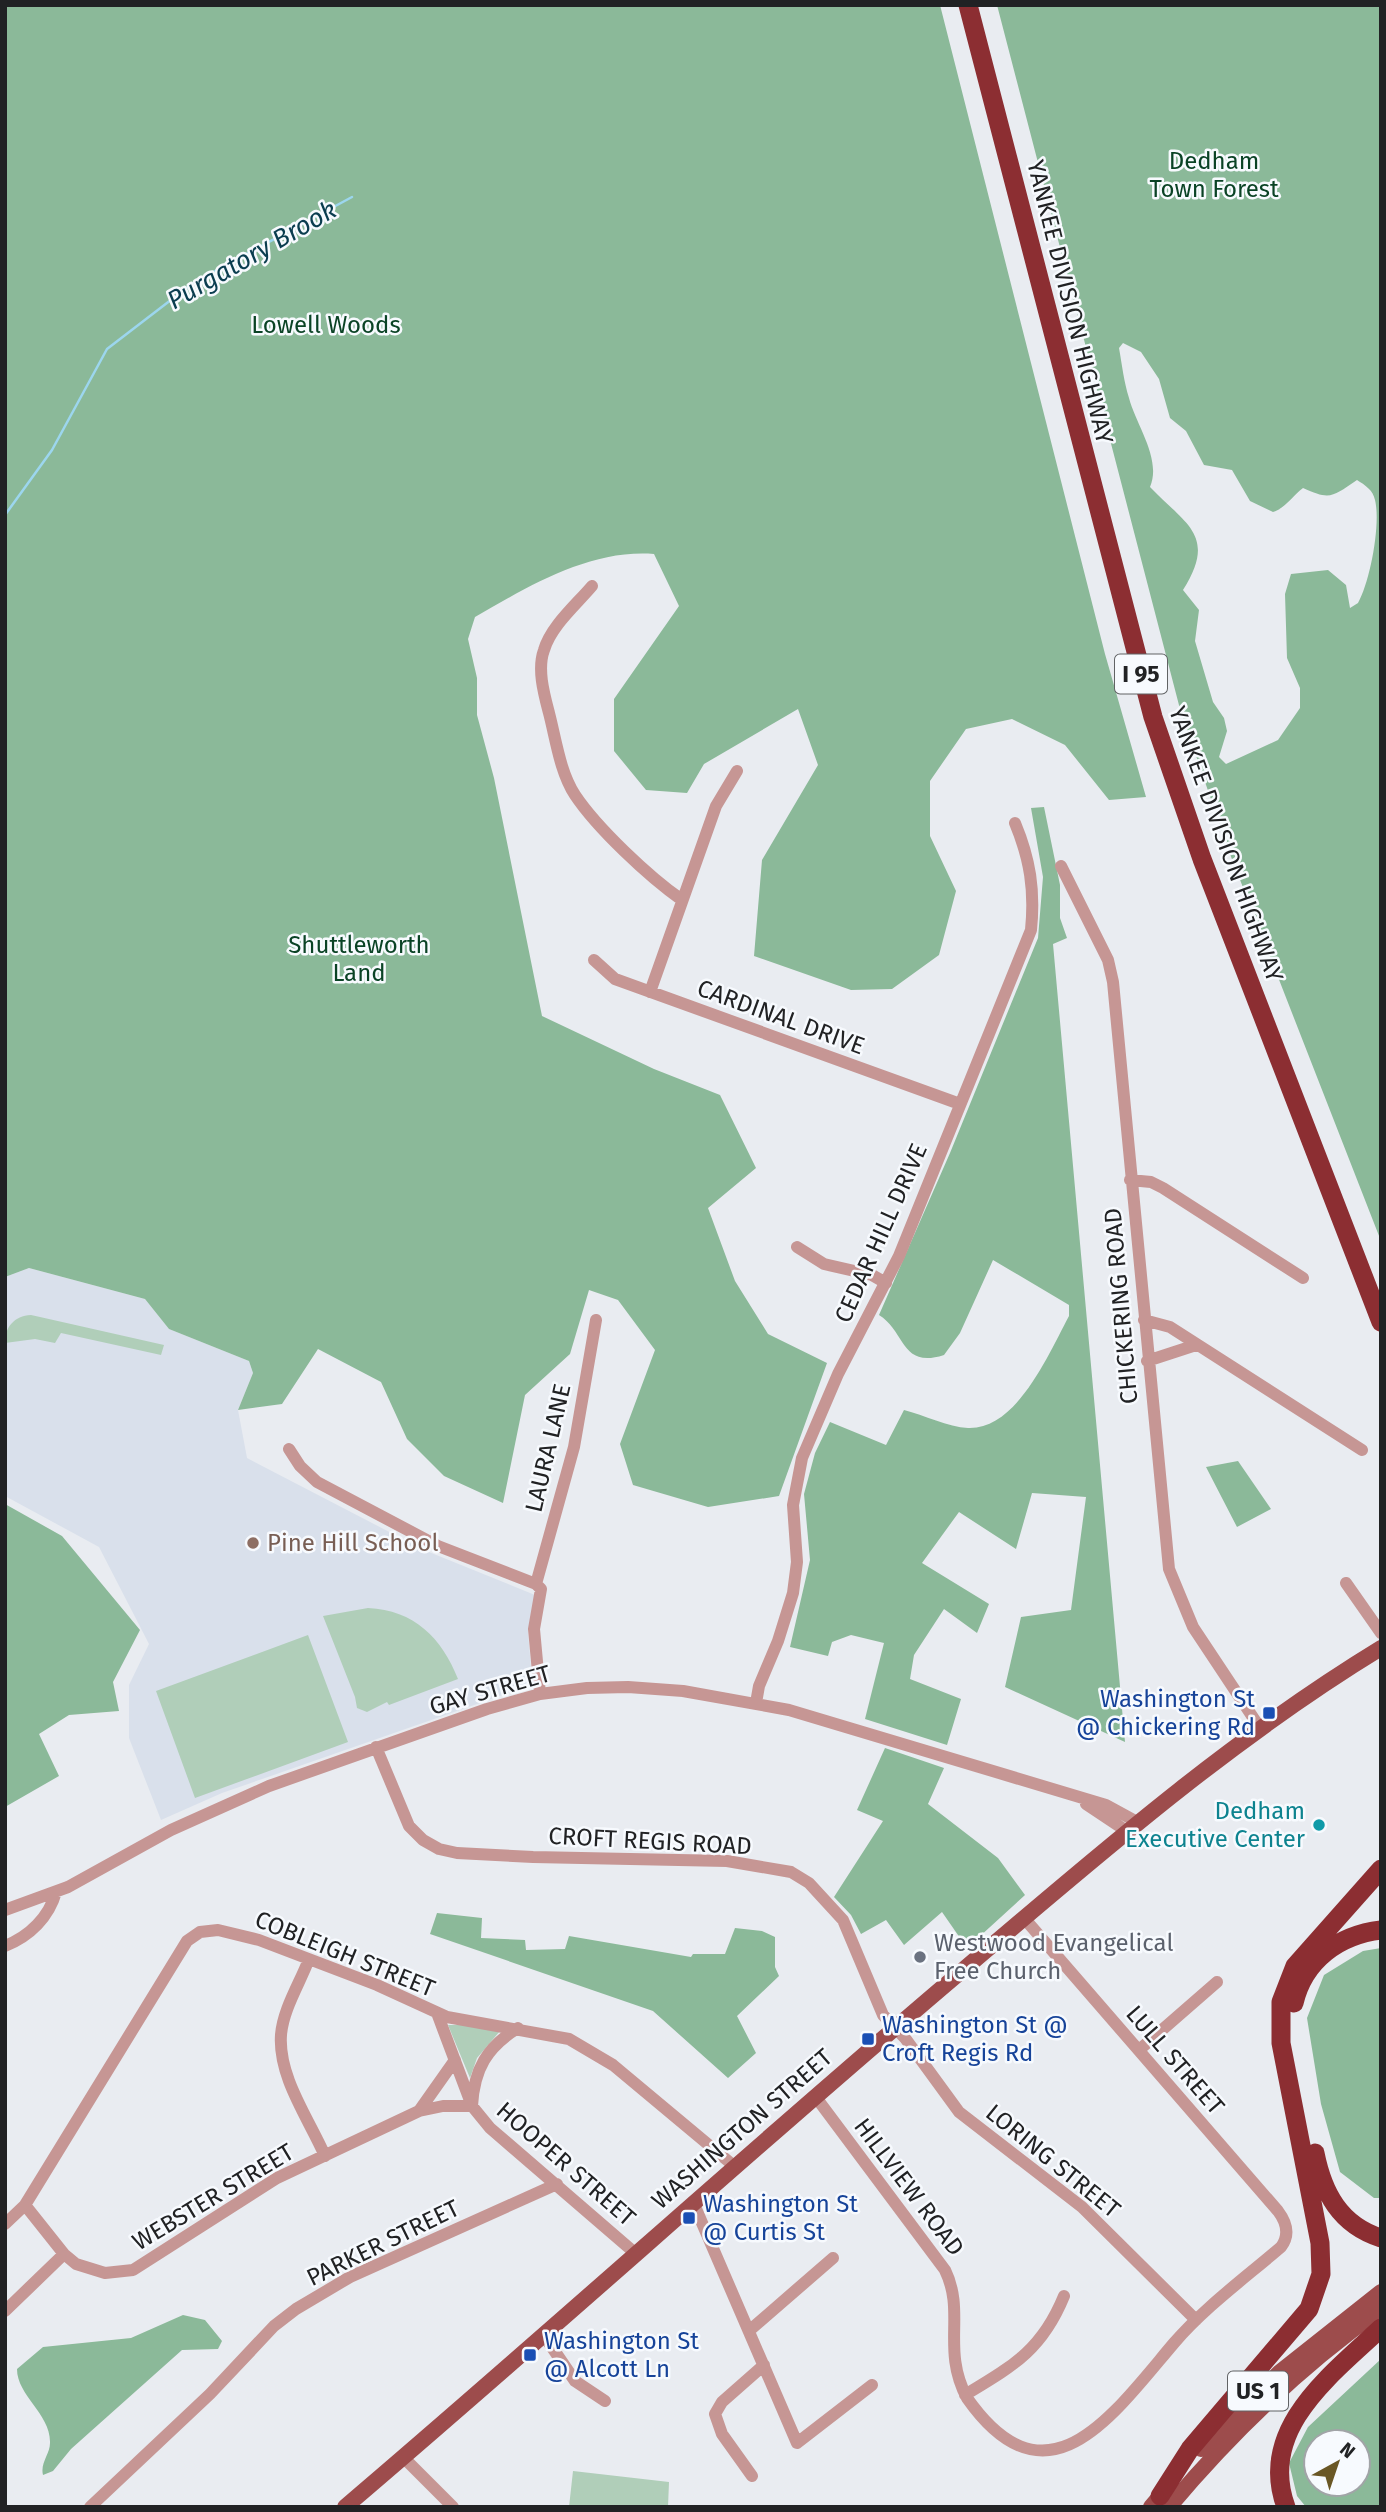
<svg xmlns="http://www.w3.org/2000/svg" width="1386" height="2512" viewBox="0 0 1386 2512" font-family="'Fira Sans',sans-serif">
	<rect width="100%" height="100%" fill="#e9ecf1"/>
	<path fill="#d9e0eb" d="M29,1268L145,1299L169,1329L249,1361L253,1373L238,1410L247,1458L424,1550L535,1595L528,1633L532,1679L529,1686L222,1793L161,1820L129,1738V1685L149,1644L99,1547L5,1496V1277Z"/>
	<path fill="#b0ceb9" d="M31,1315L40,1317L164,1345L161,1355L61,1333L55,1343L35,1339L5,1343C5,1327 14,1316 31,1315Z
		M368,1608C414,1610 442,1638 458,1679L389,1705L387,1702L367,1712L357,1708L355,1697L323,1616Z
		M308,1635L348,1742L195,1798L156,1691Z
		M448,2025H477L500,2031L477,2058L470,2078Z
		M573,2471L669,2482L668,2507H569Z"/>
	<path fill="#8bb999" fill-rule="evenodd" d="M5,5H940L1105,654L1146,797L1109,800L1065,745L1012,719L966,729L930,781V836L956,891L939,955L892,989L851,990L754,956L762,860L818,765L798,709L704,764L687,793L646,790L614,751V699L679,606L654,554C590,549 529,586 475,617L468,639L477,678V715L494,778L542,1016L654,1069L720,1095L756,1168L708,1208L735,1281L768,1334L827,1363L779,1496L708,1507L633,1485L620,1444L655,1350L618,1300L589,1290L570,1354L525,1395L503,1503L444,1476L407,1439L381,1382L318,1349L282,1404L238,1410L253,1373L249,1361L169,1329L145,1299L29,1268L5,1277Z
		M997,5H1381V1241L1228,849L1180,709ZM1123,343L1141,352L1159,379L1170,418L1186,431L1204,465L1232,470L1250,501L1273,512C1286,508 1292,496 1303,488C1331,501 1333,496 1357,480C1365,485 1373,490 1375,500C1381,524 1370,582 1358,603L1350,608L1346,585L1328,570L1291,574L1285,594L1287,658L1300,688V708L1278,740L1226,764L1219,757L1227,731L1224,718L1213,702L1195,641L1199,610L1183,590C1218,535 1185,524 1150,487C1162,459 1136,425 1129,398C1124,382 1122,365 1119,348Z
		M1044,807L1060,885V918L1067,938L1053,944L1125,1742L1005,1687L1021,1617L1071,1610L1086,1497L1032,1493L1016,1549L959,1512L922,1563L989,1604L977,1633L944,1609L914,1655L910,1679L961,1699L947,1745L865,1719L884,1643L851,1635L832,1642L828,1656L790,1647L810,1560L804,1494L815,1453L830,1422L886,1445L904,1410C924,1415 948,1427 968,1428C1017,1430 1049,1353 1069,1316V1305L993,1260L960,1333L944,1355C901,1369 906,1332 879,1315L950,1153L1038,938L1043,877L1031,808Z
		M1238,1461L1271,1509L1237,1527L1206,1467Z
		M5,1504L62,1536L140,1630L113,1682L119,1711L69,1715L39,1734L59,1776L5,1807Z
		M885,1748L944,1768L928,1804L998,1858L1025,1895L967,1948L942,1912L904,1945L886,1920L861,1934L851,1915L834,1897L883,1821L857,1810Z
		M437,1913L482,1918L481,1938L525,1940L526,1950L565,1949L569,1936L691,1957L693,1954H725L735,1928L762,1931L775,1937V1967L779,1976L737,2016L756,2053L728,2078L653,2011L430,1934Z
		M1381,1948V2198H1374L1340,2172L1321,2104L1307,2018L1324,1975L1363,1951Z
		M183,2315L205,2320L222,2341L218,2349L182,2350L71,2449L53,2471L43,2475C40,2463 50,2454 50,2443C51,2414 17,2396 17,2369L43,2347L131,2338Z
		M1381,2359V2507H1306L1297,2496L1289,2463L1308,2427ZM1316,2442H1358V2484H1316Z"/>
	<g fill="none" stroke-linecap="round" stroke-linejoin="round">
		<path stroke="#9cd6ee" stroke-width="2.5" d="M5,515L52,450L107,349L193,283L352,197"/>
		<path stroke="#c69694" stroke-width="12" d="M592,586C576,605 551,626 544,650C537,669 544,694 549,713C556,740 560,772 575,795C597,828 649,877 682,900
			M1061,866L1108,960L1113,982L1169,1569L1193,1627L1260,1728
			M594,960L615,979L960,1104
			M650,992L716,806L737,771
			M1130,1180L1151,1182L1163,1188L1303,1278
			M797,1247L824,1264L872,1275L886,1283
			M1144,1320L1170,1327L1362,1450
			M1147,1361L1196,1345
			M289,1449L300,1466L317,1482L438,1546L536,1584L541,1589L534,1629L540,1694
			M1346,1583L1381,1633
			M536,1584L574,1447L596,1320
			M756,1703L759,1686L778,1641L793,1593L797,1562L793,1505L802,1458L838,1374L899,1256L1031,930C1035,890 1030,859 1015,823
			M376,1747L409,1826L423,1840L439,1849L457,1853L533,1857L727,1861L791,1872L809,1883L843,1920L883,2015L905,2038L959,2112L1082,2207L1196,2320
			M1086,1804L1128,1832
			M5,1910L68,1887L171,1830L269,1786L487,1709L540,1694L587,1688L628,1687L683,1691L789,1710L1106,1805L1139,1823
			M5,1946C30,1936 49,1917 56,1892
			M309,1959C300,1983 283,2009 281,2035C278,2077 309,2119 325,2156
			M518,2028C487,2047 474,2069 472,2106L490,2128L635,2253
			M1139,2050L1217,1982
			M815,2096L945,2270C966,2313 941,2349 967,2398C1047,2512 1112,2416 1174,2343C1205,2307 1245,2278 1281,2247C1290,2235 1287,2223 1278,2211L1024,1918
			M419,2111L455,2060
			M693,2202L797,2443L872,2385
			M5,2224L25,2205
			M64,2254L25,2205L187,1941L200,1932L218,1930L259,1940L377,1985L447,2017L569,2039L613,2065L734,2166
			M5,2311L64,2254L76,2264L105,2273L133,2270L277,2178L419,2111L443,2106H472L437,2013
			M750,2330L833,2258
			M543,2334L575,2381L605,2401
			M965,2395C1013,2366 1042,2350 1064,2296
			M403,2457L453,2507
			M752,2476L722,2434L715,2414L722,2402L764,2365
			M90,2507L210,2394L274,2326L296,2309L350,2277L557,2184"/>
		<path stroke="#9d4c4c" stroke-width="16" d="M1201,2449L1280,2372L1381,2292
			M345,2507C553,2330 755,2146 963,1970C1097,1856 1230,1740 1381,1648
			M1151,2507L1168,2487
			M1169,2507C1232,2432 1302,2365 1381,2309"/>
		<path stroke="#8c2e32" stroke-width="19" d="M968,5L1153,717L1202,859L1381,1322
			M1294,2003C1304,1960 1339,1935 1381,1930
			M1315,2153C1323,2193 1340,2225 1381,2238
			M1160,2496L1190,2449L1309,2309L1321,2274L1320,2243L1281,2043V2002L1295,1966L1381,1869
			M1286,2507C1257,2429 1331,2375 1381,2328"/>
	</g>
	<circle fill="#8d6e63" stroke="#f7fafe" stroke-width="2.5" cx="253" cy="1543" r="7"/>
	<g fill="#1a4fb4" stroke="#f7fafe" stroke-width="2.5">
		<rect x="1262" y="1706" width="14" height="14" rx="3.5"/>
		<rect x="861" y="2032" width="14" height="14" rx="3.5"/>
		<rect x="682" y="2211" width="14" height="14" rx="3.5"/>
		<rect x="523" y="2348" width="14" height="14" rx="3.5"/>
	</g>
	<circle fill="#0f9aa8" stroke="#f7fafe" stroke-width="2.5" cx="1319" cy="1825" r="7"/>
	<circle fill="#6b7280" stroke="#f7fafe" stroke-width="2.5" cx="920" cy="1957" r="7"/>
	<g text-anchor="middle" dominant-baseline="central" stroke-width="5" stroke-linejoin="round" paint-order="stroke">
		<g fill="#f7fafe" stroke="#616365" stroke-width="2">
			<rect x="1115" y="654.5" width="52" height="39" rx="5"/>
			<rect x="1228" y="2371.5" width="60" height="39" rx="5"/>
		</g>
		<g font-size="23" font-weight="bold" fill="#212224">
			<text x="1141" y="674">I 95</text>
			<text x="1258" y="2391">US 1</text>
		</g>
		<g font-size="24" fill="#0a4325" stroke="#f7fafe">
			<text x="1214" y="161">Dedham<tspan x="1214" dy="28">Town Forest</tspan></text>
			<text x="326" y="325">Lowell Woods</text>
			<text x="359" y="945">Shuttleworth<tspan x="359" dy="28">Land</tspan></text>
		</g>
		<g font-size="24" fill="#212224" stroke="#f7fafe">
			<text transform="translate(1070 302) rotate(76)">YANKEE DIVISION HIGHWAY</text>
			<text transform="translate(1226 844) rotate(70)">YANKEE DIVISION HIGHWAY</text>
			<text transform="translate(781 1017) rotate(20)">CARDINAL DRIVE</text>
			<text transform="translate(881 1233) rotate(-66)">CEDAR HILL DRIVE</text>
			<text transform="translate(1121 1306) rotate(-95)">CHICKERING ROAD</text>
			<text transform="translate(548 1448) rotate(-77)">LAURA LANE</text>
			<text transform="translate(490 1690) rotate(-16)">GAY STREET</text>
			<text transform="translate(650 1841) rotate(3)">CROFT REGIS ROAD</text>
			<text transform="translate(345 1954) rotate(22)">COBLEIGH STREET</text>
			<text transform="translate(1175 2060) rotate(49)">LULL STREET</text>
			<text transform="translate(742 2129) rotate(-41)">WASHINGTON STREET</text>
			<text transform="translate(1053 2161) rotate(39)">LORING STREET</text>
			<text transform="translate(566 2164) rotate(41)">HOOPER STREET</text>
			<text transform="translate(909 2187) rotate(53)">HILLVIEW ROAD</text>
			<text transform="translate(213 2197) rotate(-31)">WEBSTER STREET</text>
			<text transform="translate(383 2243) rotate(-26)">PARKER STREET</text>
		</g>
		<g font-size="24" fill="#785e54" stroke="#f7fafe" text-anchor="start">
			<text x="267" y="1543">Pine Hill School</text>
		</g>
		<g font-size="24" fill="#164399" stroke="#f7fafe" text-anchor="start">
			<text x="1255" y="1699" text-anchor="end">Washington St<tspan x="1255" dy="28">@ Chickering Rd</tspan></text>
			<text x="882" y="2025">Washington St @<tspan x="882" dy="28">Croft Regis Rd</tspan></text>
			<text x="703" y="2204">Washington St<tspan x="703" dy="28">@ Curtis St</tspan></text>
			<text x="544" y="2341">Washington St<tspan x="544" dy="28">@ Alcott Ln</tspan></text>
		</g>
		<g font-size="24" fill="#0d838f" stroke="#f7fafe" text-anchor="end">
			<text x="1305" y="1811">Dedham<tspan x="1305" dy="28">Executive Center</tspan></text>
		</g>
		<g font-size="24" fill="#5b616d" stroke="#f7fafe" text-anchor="start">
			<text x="934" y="1943">Westwood Evangelical<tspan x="934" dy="28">Free Church</tspan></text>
		</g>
		<g font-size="26" font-style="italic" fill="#0a3d4f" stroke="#f7fafe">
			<text transform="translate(252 255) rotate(-30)">Purgatory Brook</text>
		</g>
	</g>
	<rect width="1386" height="2512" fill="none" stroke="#212224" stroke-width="14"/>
	<g transform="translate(1337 2463) rotate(40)"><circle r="33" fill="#f7fafe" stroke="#a1a4a7" stroke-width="2"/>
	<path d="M0-5L12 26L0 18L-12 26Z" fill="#6a5725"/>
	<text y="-10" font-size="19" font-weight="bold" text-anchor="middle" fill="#212224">N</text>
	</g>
</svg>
